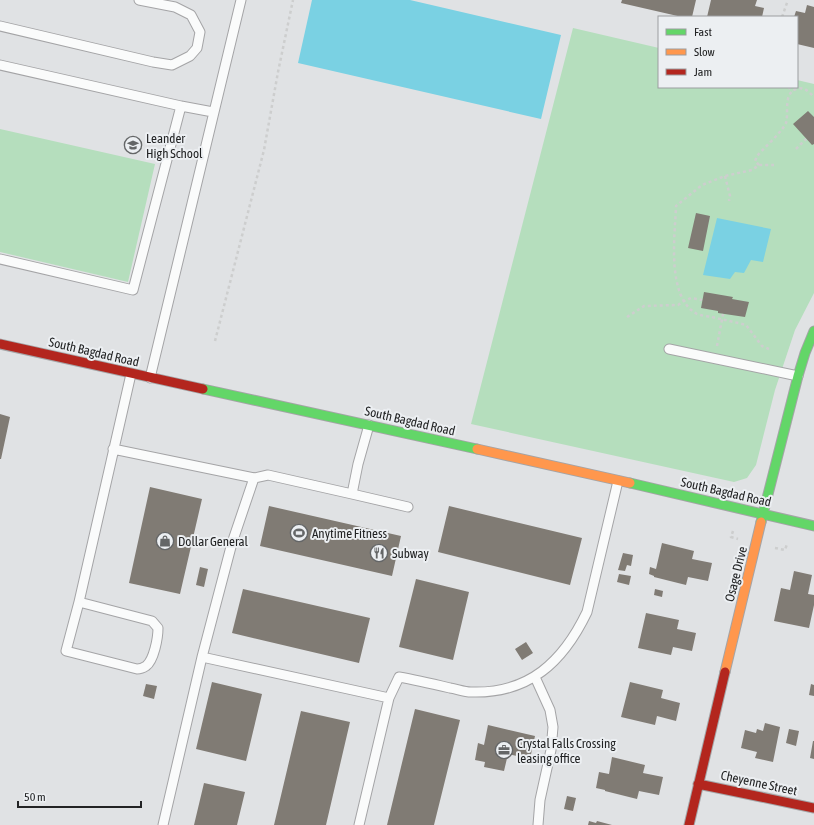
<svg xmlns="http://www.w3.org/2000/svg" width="814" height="825" viewBox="0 0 814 825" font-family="'Asap Condensed',sans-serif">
	<rect width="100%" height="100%" fill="#e0e2e4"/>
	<path fill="#b5debd" d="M573,28L659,48V87H797V80L814,84V293L795,330L775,390L756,465L747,478L734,482L471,424Z
		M0,129L155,164L128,282L0,252Z"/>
	<path fill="#7ad1e3" d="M312,0H410L561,35L541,119L298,63Z
		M717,218L771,229L763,262L751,260L744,273L735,272L730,279L703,275Z"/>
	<path fill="#807b74" d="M622,0H696L692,17H682L621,3Z
		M711,0H757L755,6L764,8L762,17H707Z
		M807,5L814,7V48L797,44V17H794L796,11L805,13Z
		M808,111L814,117V144L812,145L793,124Z
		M696,213L710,216L703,251L688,248Z
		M704,292L733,297L732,299L749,302L745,317L718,313V311L701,308Z
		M0,414L10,417L1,459H0Z
		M150,487L202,499L180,594L129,583Z
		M269,506L401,536L392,576L260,546Z
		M449,506L582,538L570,585L438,552Z
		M662,543L694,551L692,559L712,563L708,581L688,577L686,585L654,577V576L649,574L650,567L656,569Z
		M623,553L633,555L631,566L627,565L625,571L618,570Z
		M200,567L208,569L204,587L196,585Z
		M794,571L812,575L808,594L814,595V605L809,628L774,621L781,588L790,590Z
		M619,574L631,576L629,585L617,582Z
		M416,579L469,592L453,660L399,647Z
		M243,589L370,618L359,663L232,633Z
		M655,589L663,591L662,597L654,595Z
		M646,613L679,620L677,629L696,633L692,651L673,647L671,655L638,648Z
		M526,642L533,653L522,660L515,649Z
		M212,682L262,694L246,761L196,749Z
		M630,682L663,690L661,698L680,703L676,721L657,716L655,725L621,717Z
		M146,684L157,686L154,699L143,696Z
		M811,684L814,685V696L809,695Z
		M415,709L460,720L434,825H387Z
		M301,711L350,722L326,825H274Z
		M765,723L780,727L773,762L755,758L757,752L741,748L745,730L756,733L757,729L763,731Z
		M488,725L535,736L530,759L508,754L504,771L484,767L485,762L475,760L478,743L484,745Z
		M789,729L799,731L796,746L786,743Z
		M813,741H814V759L810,758Z
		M612,757L645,765L643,773L663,777L659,795L639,791L637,799L605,791V790L596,788L599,772L609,774Z
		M204,783L245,792L237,825H194Z
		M567,796L576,798L573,811L564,809Z
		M589,821L596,823L597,821L612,825H588Z"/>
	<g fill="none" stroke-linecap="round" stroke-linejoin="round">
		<defs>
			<path id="lane" d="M0,26L153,62L172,65L190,56L197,48L200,32L191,15L175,7L139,0
				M0,65L181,106L133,290L0,259
				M181,106L213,112
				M669,349L798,376
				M150,378L241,0
				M113,449L254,478L268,475L352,494L358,464L369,425
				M352,494L408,507
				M79,602L152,621L158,628C158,638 154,660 146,666C143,668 140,669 137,669L66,651L79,602L131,374
				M202,657L232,543L254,478
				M535,677L550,710L553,727L551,750L540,800L538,825
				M163,825L202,657L389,698L399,677C416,680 433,684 450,688C457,689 464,692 471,692C529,694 563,662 587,612L618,481
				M359,825L389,698"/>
			<path id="fast" d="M203,389L477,449
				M630,483L814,526
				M761,522L798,376L805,353L814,331"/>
			<path id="slow" d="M477,449L630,483
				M725,672L761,522"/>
			<path id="jam" d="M0,344L203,389
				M698,784L814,808
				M689,825L725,672"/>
		</defs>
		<use href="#lane" stroke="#a4a4a6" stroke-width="11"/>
		<use href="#fast" stroke="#a4a4a6" stroke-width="11"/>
		<use href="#slow" stroke="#a4a4a6" stroke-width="11"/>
		<use href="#jam" stroke="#a4a4a6" stroke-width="11"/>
		<path stroke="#cdcece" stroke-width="2.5" stroke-dasharray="3 3" stroke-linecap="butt" d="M782,17L788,0
			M788,87L793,91
			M796,149L806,139
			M759,165L755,161L757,156C764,148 782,132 786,123C789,113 783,94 796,89C804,86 809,92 814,97
			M725,176L730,196L729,201
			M627,317L644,306L678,305L684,301L691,298L702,300
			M215,341L264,150L278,72L293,0
			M717,346L723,314
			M769,349L762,346L746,325C735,322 724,320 712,317C708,316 702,316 697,314C666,297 675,236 676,206L702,185L725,176L752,170L759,165H774
			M733,531L731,537L738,539
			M775,548L785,550L787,544"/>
		<use href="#lane" stroke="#fafbfb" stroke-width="9"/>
		<use href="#fast" stroke="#63d668" stroke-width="9"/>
		<use href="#slow" stroke="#ff974d" stroke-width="9"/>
		<use href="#jam" stroke="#b3261e" stroke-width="9"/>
	</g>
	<defs>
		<symbol id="school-ring" viewBox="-11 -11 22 22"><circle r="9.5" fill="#eceff2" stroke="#646667" stroke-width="1.5"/><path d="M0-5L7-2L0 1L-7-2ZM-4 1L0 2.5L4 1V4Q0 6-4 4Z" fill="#646667"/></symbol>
		<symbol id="stadium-ring" viewBox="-11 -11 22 22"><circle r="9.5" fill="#eceff2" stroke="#646667" stroke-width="1.5"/><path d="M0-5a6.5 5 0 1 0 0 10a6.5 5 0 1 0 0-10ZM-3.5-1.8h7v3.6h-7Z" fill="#646667"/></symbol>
		<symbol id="shop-ring" viewBox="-11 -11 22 22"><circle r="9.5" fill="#eceff2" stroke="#646667" stroke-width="1.5"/><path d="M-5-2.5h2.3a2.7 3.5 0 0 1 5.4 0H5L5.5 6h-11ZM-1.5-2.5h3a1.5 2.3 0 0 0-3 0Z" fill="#646667"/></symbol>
		<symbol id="restaurant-ring" viewBox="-11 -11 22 22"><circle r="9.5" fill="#eceff2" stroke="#646667" stroke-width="1.5"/><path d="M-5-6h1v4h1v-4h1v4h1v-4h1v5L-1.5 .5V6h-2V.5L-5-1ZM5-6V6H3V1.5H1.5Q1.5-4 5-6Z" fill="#646667"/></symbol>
		<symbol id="office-ring" viewBox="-11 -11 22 22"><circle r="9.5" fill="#eceff2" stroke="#646667" stroke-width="1.5"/><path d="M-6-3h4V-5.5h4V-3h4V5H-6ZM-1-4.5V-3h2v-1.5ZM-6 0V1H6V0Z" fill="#646667"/></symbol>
	</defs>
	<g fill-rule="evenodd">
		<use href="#school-ring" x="123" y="135" width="20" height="20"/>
		<use href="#stadium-ring" x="289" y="523" width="20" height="20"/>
		<use href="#shop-ring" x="155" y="531" width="20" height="20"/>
		<use href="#restaurant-ring" x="369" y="543" width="20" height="20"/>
		<use href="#office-ring" x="494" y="740" width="20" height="20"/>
	</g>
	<g text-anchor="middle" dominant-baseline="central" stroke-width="4" stroke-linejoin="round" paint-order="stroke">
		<g font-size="13" fill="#222324" stroke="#eceff2" text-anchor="start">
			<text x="146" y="138">Leander<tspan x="146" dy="15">High School</tspan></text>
			<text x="312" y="533">Anytime Fitness</text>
			<text x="178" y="541">Dollar General</text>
			<text x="392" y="553">Subway</text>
			<text x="517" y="743">Crystal Falls Crossing<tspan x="517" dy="15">leasing office</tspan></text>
		</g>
		<g font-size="13" fill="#222324" stroke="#eceff2">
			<text transform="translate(94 352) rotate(13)">South Bagdad Road</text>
			<text transform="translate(410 421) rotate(13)">South Bagdad Road</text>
			<text transform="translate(726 492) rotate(13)">South Bagdad Road</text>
			<text transform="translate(736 574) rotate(-76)">Osage Drive</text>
			<text transform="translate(759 783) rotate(12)">Cheyenne Street</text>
		</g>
	</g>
	<rect x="658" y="16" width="140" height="72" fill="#eceff2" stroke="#9b9da0"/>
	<rect x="666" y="29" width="20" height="6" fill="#63d668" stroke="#9b9da0"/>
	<text x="694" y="36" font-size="12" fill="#222324">Fast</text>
	<rect x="666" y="49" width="20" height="6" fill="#ff974d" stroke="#9b9da0"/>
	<text x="694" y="56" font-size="12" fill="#222324">Slow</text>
	<rect x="666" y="69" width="20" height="6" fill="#b3261e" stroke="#9b9da0"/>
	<text x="694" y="76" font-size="12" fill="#222324">Jam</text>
	<path d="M18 801v6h123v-6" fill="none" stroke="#222324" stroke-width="2"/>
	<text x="24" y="801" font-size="12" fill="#222324" stroke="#eceff2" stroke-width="3" paint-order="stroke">50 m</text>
</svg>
